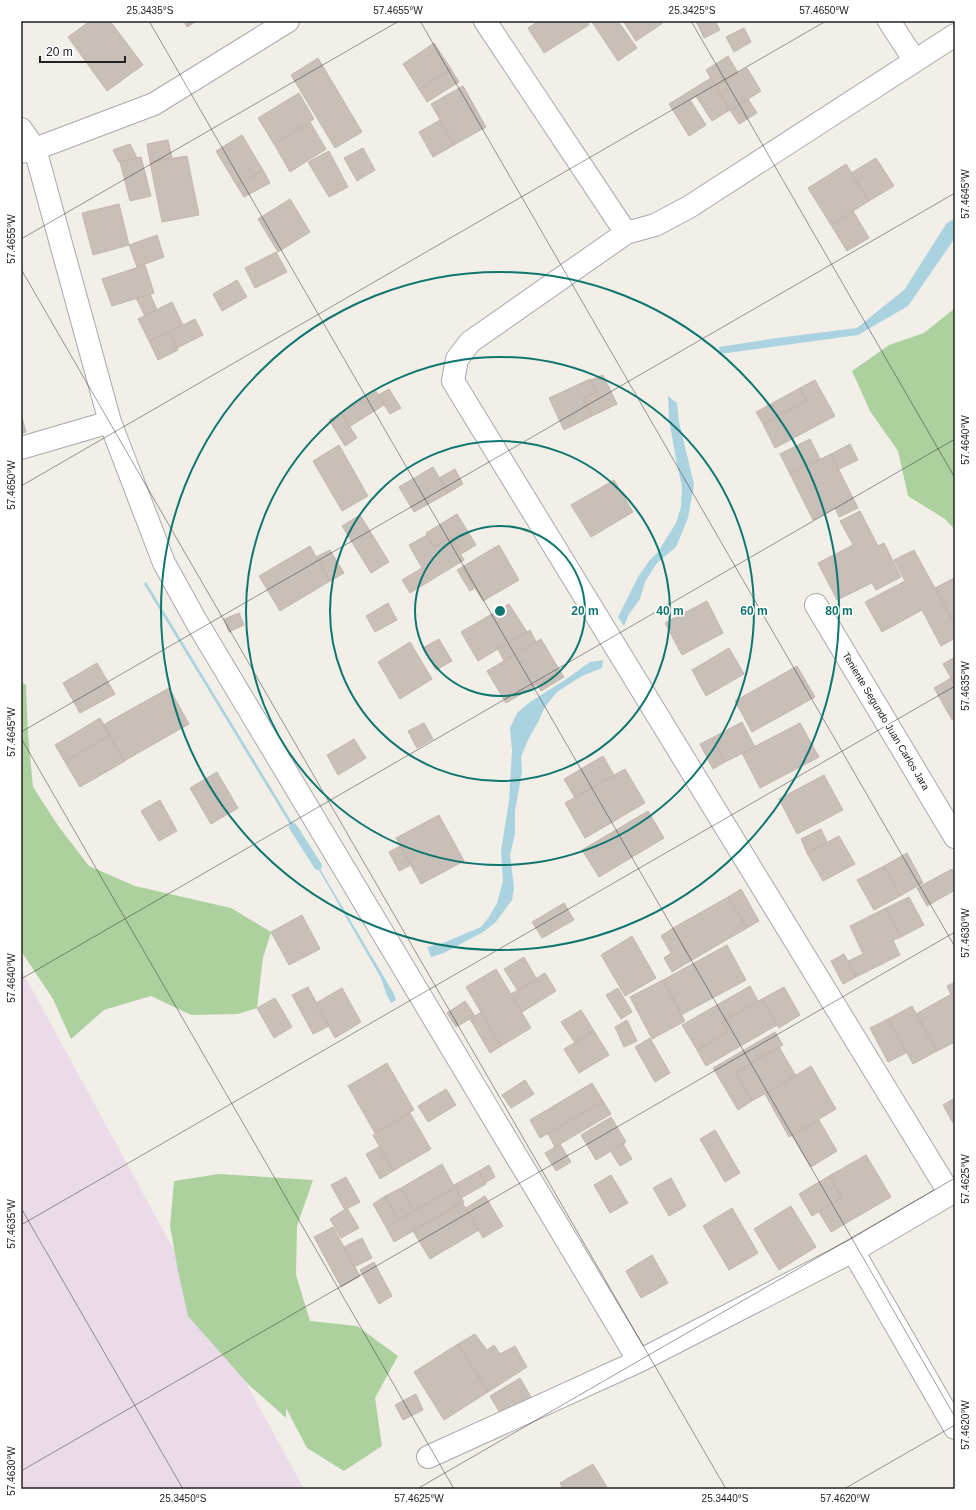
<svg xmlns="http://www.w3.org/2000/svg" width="976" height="1510" viewBox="0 0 976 1510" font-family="Helvetica,sans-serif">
	<rect width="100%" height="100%" fill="#f2efe9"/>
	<path fill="#ebdbe8" d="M21,969L304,1489H21Z"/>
	<path fill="#add19e" d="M955,308V530L945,519L908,496L898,451L870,411L852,371L889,345L924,333Z
		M21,682L26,685L28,734L33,787L59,827L89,866L135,886L231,908L271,932L263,958L257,1008L238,1014L191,1015L151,996L104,1010L71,1039L53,999L21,951Z
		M219,1174L313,1180L297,1226L296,1275L310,1321L357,1326L398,1356L375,1398L382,1446L344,1471L307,1448L286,1408V1418L248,1384L188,1316L178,1271L170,1226L174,1181Z"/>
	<path fill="#aad3df" d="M955,218V238L908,306L858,335L720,354L719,347L777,338L857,328L905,289L946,224Z
		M668,396L677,403L679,422L694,484L688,518L676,547L657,563L645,582L640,599L629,614L624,626L618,617L638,577L649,561L658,552L676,523L681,507L682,486L677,465L669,419Z
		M146,582L299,834L297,836L144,584Z
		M603,660L602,668L582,676L557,692L545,707L538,722L528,740L521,757L522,772L515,811V834L510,855L514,888L512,900L495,923L483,932L444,953L431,957L427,947L443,943L481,927L489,917L497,903L503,881L501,851L509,801L512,751L510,728L517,713L530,702L565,680L590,662Z
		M313,857L394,994L396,1000L391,1003L386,993L381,978L312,858Z"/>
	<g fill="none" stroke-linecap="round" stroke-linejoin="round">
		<path stroke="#aad3df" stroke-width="8" d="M293,827L318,866"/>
	</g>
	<path fill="#c7bfb8" stroke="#c4b6ab" d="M90,21H110L143,65L107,91L68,37Z
		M184,21H197L187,27Z
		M539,21H587L589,25L544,53L528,28Z
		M593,21H618L637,48L618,61L592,22Z
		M623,21H662L663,23L636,41Z
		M696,21H715L720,30L704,38Z
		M744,28L751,42L734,52L726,37Z
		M434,43L451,69L419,89L403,64Z
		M728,56L738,73L716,87L706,70Z
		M318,58L362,132L335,148L291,75Z
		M747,68L761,91L730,110L716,87Z
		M451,69L459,82L427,102L419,89Z
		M711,78L730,110L712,121L696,96L690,100L706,125L689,136L669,104Z
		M463,86L486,127L454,145L431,104Z
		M299,93L314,119L274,144L258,118Z
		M748,99L757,113L739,124L730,110Z
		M440,120L454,145L433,157L419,132Z
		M310,122L326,149L290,172L274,144Z
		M242,135L263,170L237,186L216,151Z
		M168,140L172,158L150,162L147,144Z
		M130,144L137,158L119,162L113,150Z
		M363,148L375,170L357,181L344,158Z
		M329,151L348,187L329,197L308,162Z
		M187,156L199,215L162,222L150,162Z
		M141,157L151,196L130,201L120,162Z
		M876,158L894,186L869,201L851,173Z
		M846,164L869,201L831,225L808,188Z
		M263,170L270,183L244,197L237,186Z
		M290,199L310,232L278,252L258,219Z
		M119,204L129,245L93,255L82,213Z
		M853,211L869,238L847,251L831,225Z
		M157,235L164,257L137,267L129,245Z
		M276,252L287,272L255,288L245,268Z
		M145,265L154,293L112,306L102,279Z
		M237,280L247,297L222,311L213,294Z
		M150,294L157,310L145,316L136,298Z
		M172,302L183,325L149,341L138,319Z
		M195,319L203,335L177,348L169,332Z
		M169,332L178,350L158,360L149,341Z
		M603,375L617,404L592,416L583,398L597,392L591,380Z
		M590,379L597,392L583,398L592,416L564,430L549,398Z
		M815,380L835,416L775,448L763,424L807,401L800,388Z
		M800,388L807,401L763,424L756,412Z
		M389,389L401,408L390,414L378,395Z
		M376,391L384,405L349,427L341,413Z
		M341,413L357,438L345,446L329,420Z
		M21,414L26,432L21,434Z
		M810,439L820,459L790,474L780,454Z
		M850,444L858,460L839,469L831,454Z
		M339,445L368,496L342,511L313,461Z
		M831,454L858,508L839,517L835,508L813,520L790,474Z
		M433,467L448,493L414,512L399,487Z
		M455,469L463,484L448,493L439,478Z
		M614,480L633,512L591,537L571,505Z
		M860,511L878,546L884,543L901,577L876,590L872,583L837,600L818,563L853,545L840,521Z
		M457,514L476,545L461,554L451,537L434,547L426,533Z
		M360,515L389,562L371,573L342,526Z
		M427,535L434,547L451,537L464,560L410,593L402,580L422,568L409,545Z
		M499,545L519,580L483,601L462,567Z
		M310,546L330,581L280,611L259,576Z
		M330,550L344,573L330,581L316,557Z
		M914,550L955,625V638L941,646L922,610L882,632L865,602L905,581L894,560Z
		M462,567L475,588L470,591L457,570Z
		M954,578L955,579V625L935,588Z
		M707,601L723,633L682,655L665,623Z
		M388,603L397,620L375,632L366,616Z
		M509,604L527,632L478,661L461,632Z
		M239,613L244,625L229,632L224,619Z
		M530,630L536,642L504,661L498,649Z
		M439,639L452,661L436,670L423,648Z
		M541,639L560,671L506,703L487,671Z
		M410,642L432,679L400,699L378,662Z
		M729,648L744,674L706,696L692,670Z
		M955,657V675L951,678L943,664Z
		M97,663L115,694L80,713L63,683Z
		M797,666L815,697L752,732L735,701Z
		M560,671L564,677L541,691L537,685Z
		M955,675V684L951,678Z
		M951,678L955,684V719L952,720L934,688Z
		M169,688L189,724L124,761L103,725Z
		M100,718L110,735L65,762L55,745Z
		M742,722L755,747L725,762L712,738Z
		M424,723L433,739L417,748L408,731Z
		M800,723L819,757L760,788L742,753Z
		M109,735L125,761L80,787L65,762Z
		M712,738L725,762L713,769L700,744Z
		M354,739L366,758L338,775L327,755Z
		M603,756L614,775L575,798L564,779Z
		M625,769L645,803L585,838L565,803Z
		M217,772L238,808L211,824L190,788Z
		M824,775L843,810L797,834L779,799Z
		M160,800L177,831L159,841L141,811Z
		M648,811L664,838L599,877L582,850Z
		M439,815L464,861L421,884L396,838Z
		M821,829L827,842L807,853L801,839Z
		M839,836L855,864L823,881L807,853Z
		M400,846L411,865L399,871L389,852Z
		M907,853L923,883L900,896L884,866Z
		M884,866L900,896L874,910L857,880Z
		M952,869L955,873V890L927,906L917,888Z
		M741,889L759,921L747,928L728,897Z
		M728,897L747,928L692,960L673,928Z
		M909,897L924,925L901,937L886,908Z
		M564,903L574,920L542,938L532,922Z
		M886,908L901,937L893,940L900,955L856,977L848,961L863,954L850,926Z
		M302,915L320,949L289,965L271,932Z
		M673,928L692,960L672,972L664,958L671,953L661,936Z
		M632,936L656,978L625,996L601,955Z
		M727,945L746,980L681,1015L663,980Z
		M844,954L856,977L843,984L831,961Z
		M524,957L537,980L518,991L504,969Z
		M496,969L531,1028L501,1046L466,987Z
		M545,973L556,991L522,1012L511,994Z
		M663,980L685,1021L652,1039L630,997Z
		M955,982V992L951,995L947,986Z
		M750,986L758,1001L722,1022L728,1032L697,1050L682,1025Z
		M308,987L329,1026L313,1034L292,995Z
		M784,987L800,1015L779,1028L762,999Z
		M342,988L361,1022L335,1038L316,1003Z
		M618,988L632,1012L621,1019L606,995Z
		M955,992V1042L937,1051L916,1014Z
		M275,998L292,1027L274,1038L257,1008Z
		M762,999L777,1025L706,1066L697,1050L728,1032L722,1022Z
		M465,1001L475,1016L456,1027L447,1013Z
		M912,1006L937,1051L913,1064L888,1019Z
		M581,1010L594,1031L575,1043L561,1022Z
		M481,1012L501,1046L490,1053L470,1019Z
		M888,1019L906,1053L888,1062L870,1028Z
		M627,1020L637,1041L624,1047L615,1027Z
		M594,1031L609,1055L579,1073L564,1049Z
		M775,1032L783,1045L736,1072L752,1101L738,1110L713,1068Z
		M650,1038L670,1073L655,1082L635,1047Z
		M779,1047L796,1076L752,1101L736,1072Z
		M387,1063L414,1110L375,1133L348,1086Z
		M811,1066L836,1109L789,1137L765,1094Z
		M525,1080L534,1094L511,1108L502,1095Z
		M592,1083L603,1101L540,1138L530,1120Z
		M446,1089L456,1105L428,1122L418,1106Z
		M955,1098V1122L953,1123L943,1105Z
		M603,1101L611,1114L555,1147L548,1134Z
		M410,1113L431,1149L393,1171L373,1135Z
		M611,1117L626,1142L596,1160L581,1135Z
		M819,1120L837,1151L811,1167L792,1135Z
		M715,1130L740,1173L725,1182L700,1139Z
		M560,1144L571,1162L556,1171L545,1153Z
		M623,1144L632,1159L620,1166L611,1152Z
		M379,1147L393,1171L380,1179L366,1154Z
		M866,1155L891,1197L831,1232L819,1212L842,1198L829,1176Z
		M442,1164L455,1188L414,1211L401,1188Z
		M489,1165L495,1177L485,1183L479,1171Z
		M479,1171L486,1184L461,1198L454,1185Z
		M611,1175L628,1203L610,1213L594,1185Z
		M829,1176L842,1198L812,1216L799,1194Z
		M346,1177L360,1202L345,1210L331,1185Z
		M671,1178L686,1206L669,1216L653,1188Z
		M401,1188L414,1211L398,1220L385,1196Z
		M455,1188L464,1202L394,1242L386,1227Z
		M385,1196L398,1220L386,1227L373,1204Z
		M485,1196L503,1226L483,1238L466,1208Z
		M462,1202L479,1230L430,1259L413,1231Z
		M791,1206L816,1247L779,1270L754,1229Z
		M347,1208L359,1228L341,1238L330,1219Z
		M732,1208L758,1253L729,1270L703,1226Z
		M333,1227L360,1276L341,1287L314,1237Z
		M362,1238L372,1258L354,1267L344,1247Z
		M652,1255L668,1283L641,1298L626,1271Z
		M374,1262L392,1296L379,1304L360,1270Z
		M475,1334L487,1350L494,1345L500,1354L515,1346L527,1367L488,1392L458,1344Z
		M458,1344L488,1392L444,1420L414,1372Z
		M520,1378L534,1402L504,1420L490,1396Z
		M416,1394L423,1410L403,1420L395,1405Z
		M593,1464L608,1489H563L560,1483Z"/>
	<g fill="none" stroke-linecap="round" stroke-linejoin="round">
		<defs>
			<path id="minor" d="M485,21L626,233
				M889,21L915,61
				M21,129L35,149L110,422L164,563L196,621L639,1361
				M21,152L35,149L154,104L288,21
				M21,448L110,422
				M816,605L955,837
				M950,1194L453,381L457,359L470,342L626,233L655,225L689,207L955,35
				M853,1251L955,1428
				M428,1457L639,1361L853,1251L955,1191"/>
		</defs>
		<use href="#minor" stroke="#a9a9a9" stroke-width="24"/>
		<use href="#minor" stroke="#fff" stroke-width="22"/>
	</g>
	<path fill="none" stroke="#222" stroke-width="1" stroke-opacity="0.45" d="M149,21L955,1417M420,21L955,947M691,21L955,478M21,239L399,21M21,269L726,1489M21,486L826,21M21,732L955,193M21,738L454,1489M21,979L955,439M21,1208L183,1489M21,1225L955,686M21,1471L955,932M417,1489L955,1178M844,1489L955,1425"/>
	<g fill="none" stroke="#0f766e" stroke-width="2">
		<circle cx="500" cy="611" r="85"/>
		<circle cx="500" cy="611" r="170"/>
		<circle cx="500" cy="611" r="254"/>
		<circle cx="500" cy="611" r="339"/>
	</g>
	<g text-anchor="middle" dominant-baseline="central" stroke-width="3" stroke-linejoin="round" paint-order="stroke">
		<g font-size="10" fill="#222" stroke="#fff">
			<text transform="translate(886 721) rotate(59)">Teniente Segundo Juan Carlos Jara</text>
		</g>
	</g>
	<circle cx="500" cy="611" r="6" fill="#0f766e" stroke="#fff" stroke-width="2"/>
	<g font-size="12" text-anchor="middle" font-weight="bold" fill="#0f766e" stroke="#fff" stroke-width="3" stroke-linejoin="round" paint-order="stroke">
		<text x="585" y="615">20 m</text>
		<text x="670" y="615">40 m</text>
		<text x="754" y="615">60 m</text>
		<text x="839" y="615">80 m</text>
	</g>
	<rect width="976" height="1510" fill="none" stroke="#ffffff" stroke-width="44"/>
	<path d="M40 56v6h85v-6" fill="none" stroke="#222222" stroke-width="2"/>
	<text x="46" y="56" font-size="12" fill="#222222" stroke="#ffffff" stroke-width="3" paint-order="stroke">20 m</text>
	<rect x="22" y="22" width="932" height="1466" fill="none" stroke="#222" stroke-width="1.5"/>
	<g font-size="10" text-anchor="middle" fill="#222">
		<text x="150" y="14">25.3435°S</text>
		<text x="398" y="14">57.4655°W</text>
		<text x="692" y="14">25.3425°S</text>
		<text x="824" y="14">57.4650°W</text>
		<text transform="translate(965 194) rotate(-90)" y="4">57.4645°W</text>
		<text transform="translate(11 239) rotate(-90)" y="4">57.4655°W</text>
		<text transform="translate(965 440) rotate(-90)" y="4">57.4640°W</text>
		<text transform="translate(11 485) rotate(-90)" y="4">57.4650°W</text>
		<text transform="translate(965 686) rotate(-90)" y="4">57.4635°W</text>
		<text transform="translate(11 732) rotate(-90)" y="4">57.4645°W</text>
		<text transform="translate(965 933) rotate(-90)" y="4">57.4630°W</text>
		<text transform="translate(11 978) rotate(-90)" y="4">57.4640°W</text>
		<text transform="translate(965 1179) rotate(-90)" y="4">57.4625°W</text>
		<text transform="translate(11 1224) rotate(-90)" y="4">57.4635°W</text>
		<text transform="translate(965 1425) rotate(-90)" y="4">57.4620°W</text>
		<text transform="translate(11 1471) rotate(-90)" y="4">57.4630°W</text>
		<text x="183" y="1502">25.3450°S</text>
		<text x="419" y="1502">57.4625°W</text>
		<text x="725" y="1502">25.3440°S</text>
		<text x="845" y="1502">57.4620°W</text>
	</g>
</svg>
